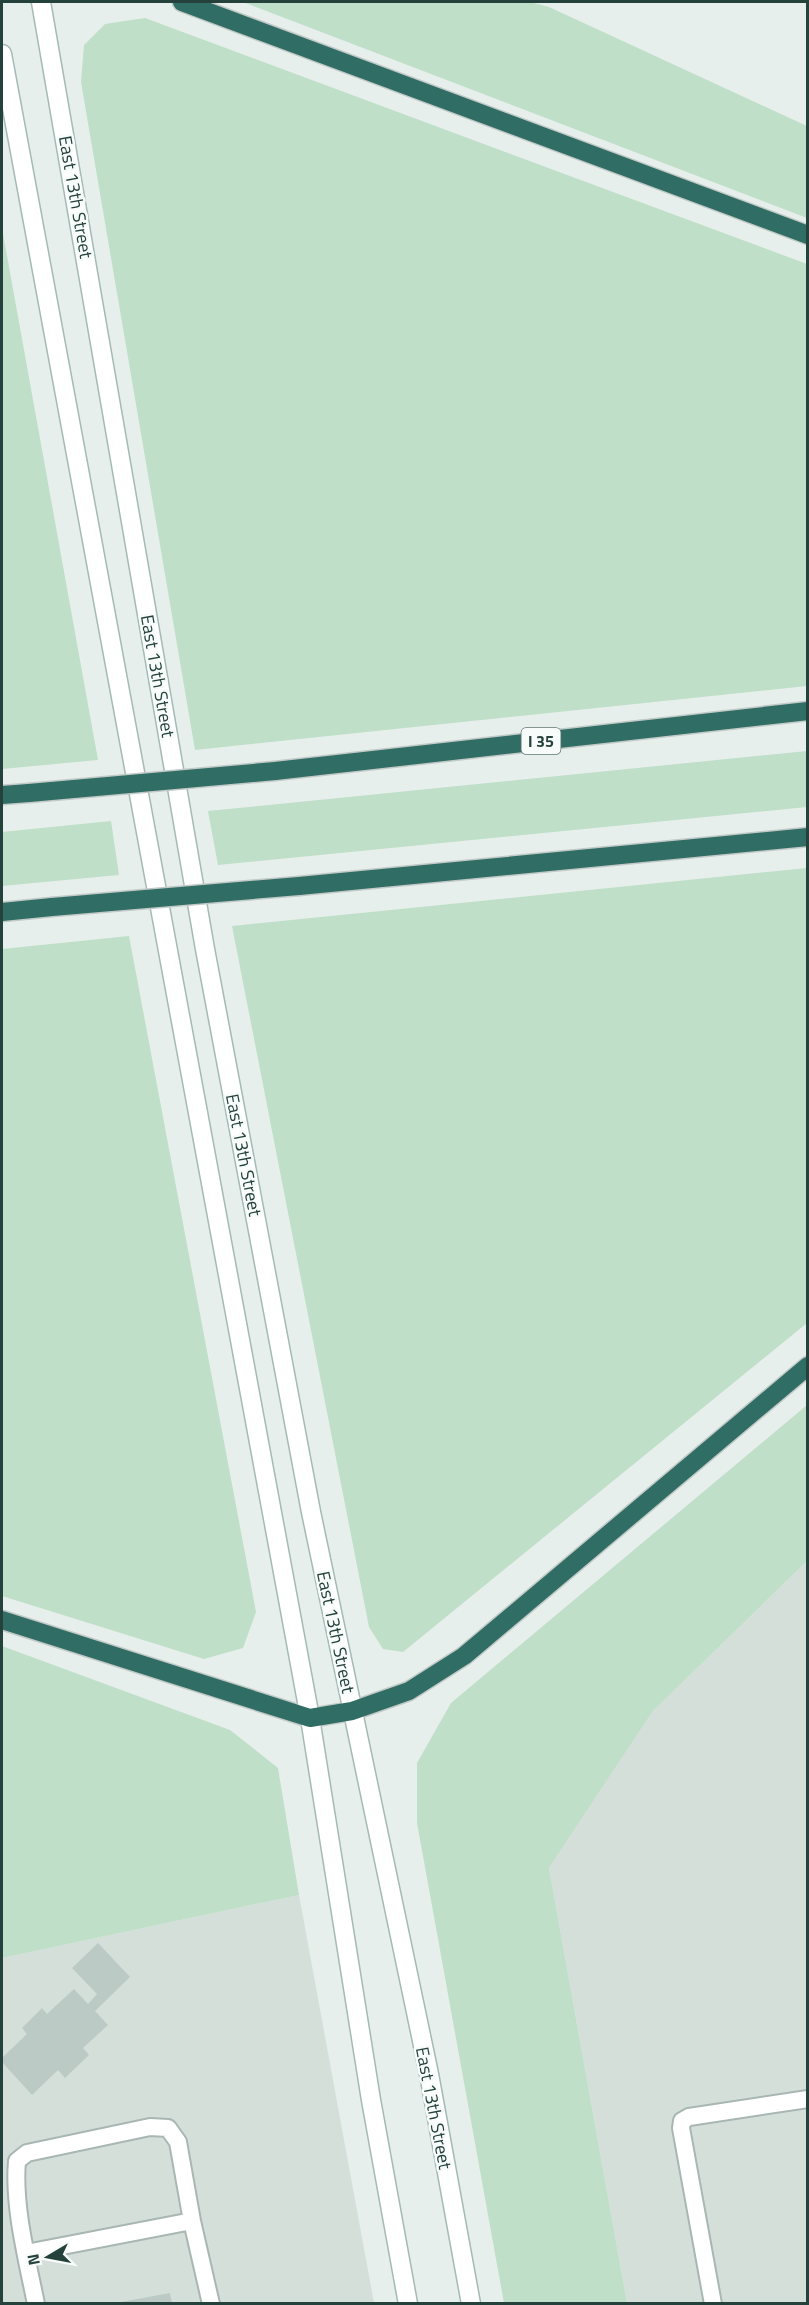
<svg xmlns="http://www.w3.org/2000/svg" width="809" height="2305" viewBox="0 0 809 2305" font-family="'Titillium Web',sans-serif">
	<rect width="100%" height="100%" fill="#e6efeb"/>
	<path fill="#d4dfda" d="M807,1561V2303H627L549,1868L653,1711Z
		M299,1895L374,2303H2V1958Z"/>
	<path fill="#bfdfc9" d="M243,2H530L549,7L807,126V218Z
		M145,18L807,264V686L195,750L81,82L84,45L105,24Z
		M2,228L98,760L2,769Z
		M807,751V807L218,865L208,811Z
		M111,821L119,875L2,886V832Z
		M807,868V1323L403,1652L383,1649L369,1627L232,926Z
		M129,936L256,1612L243,1648L204,1659L2,1596V949Z
		M807,1405V1561L653,1711L549,1868L627,2303H504L417,1823V1763L451,1703Z
		M2,1646L230,1730L278,1768L299,1895L2,1958Z"/>
	<path fill="#bbcac4" d="M98,1943L130,1977L95,2011L108,2025L83,2048L89,2055L65,2078L58,2070L32,2095L2,2062V2058L27,2034L22,2028L42,2008L47,2014L74,1989L88,2004L97,1994L72,1968Z
		M170,2293L172,2304H121V2302Z"/>
	<g fill="none" stroke-linecap="round" stroke-linejoin="round">
		<defs>
			<path id="lane" d="M26,2253L192,2221
				M36,2304C27,2259 13,2206 17,2161L27,2153L150,2127L168,2128L178,2142L192,2221L211,2304
				M713,2304L681,2128L682,2121L689,2117L808,2099"/>
			<path id="secondary" d="M41,2L205,949L311,1512L429,2074L471,2304
				M2,54L310,1718L371,2100L408,2304"/>
			<path id="highway" d="M182,2L808,235
				M275,771L808,711
				M2,795L29,793
				M299,886L808,837
				M2,912L52,907
				M2,1620L310,1718L352,1711L409,1691L464,1656L808,1366"/>
		</defs>
		<use href="#lane" stroke="#a8b7b3" stroke-width="20"/>
		<use href="#secondary" stroke="#a4bab4" stroke-width="21"/>
		<use href="#highway" stroke="#c2cac8" stroke-width="21"/>
		<use href="#lane" stroke="#fff" stroke-width="16"/>
		<use href="#secondary" stroke="#fff" stroke-width="18"/>
		<use href="#highway" stroke="#306d64" stroke-width="18"/>
		<defs>
			<path id="highway-bridge" d="M29,793L275,771
				M52,907L299,886"/>
		</defs>
		<use href="#highway-bridge" stroke="#c2cac8" stroke-width="21" stroke-linecap="butt"/>
		<use href="#highway-bridge" stroke="#306d64" stroke-width="18"/>
	</g>
	<g text-anchor="middle" dominant-baseline="central" stroke-width="5" stroke-linejoin="round" paint-order="stroke">
		<rect fill="#f7fbf9" stroke="#637974" stroke-width="1.5" x="521.5" y="728" width="39" height="26" rx="4.5"/>
		<g font-size="16" font-weight="bold" fill="#24413b">
			<text x="541" y="741">I 35</text>
		</g>
		<g font-size="18" fill="#24413b" stroke="#f7fbf9">
			<text transform="translate(76 197) rotate(80)">East 13th Street</text>
			<text transform="translate(158 676) rotate(80)">East 13th Street</text>
			<text transform="translate(244 1155) rotate(79)">East 13th Street</text>
			<text transform="translate(336 1632) rotate(78)">East 13th Street</text>
			<text transform="translate(434 2108) rotate(79)">East 13th Street</text>
		</g>
	</g>
	<rect width="809" height="2305" fill="none" stroke="#24413b" stroke-width="6"/>
	<g transform="translate(48 2257) rotate(260)" stroke="#f7fbf9" stroke-width="4.5" paint-order="stroke">
	<path d="M0-4.5L10 22L0 15L-10 22Z" fill="#24413b"/>
	<text y="-9" font-size="16" font-weight="bold" text-anchor="middle" fill="#24413b">N</text>
	</g>
</svg>
